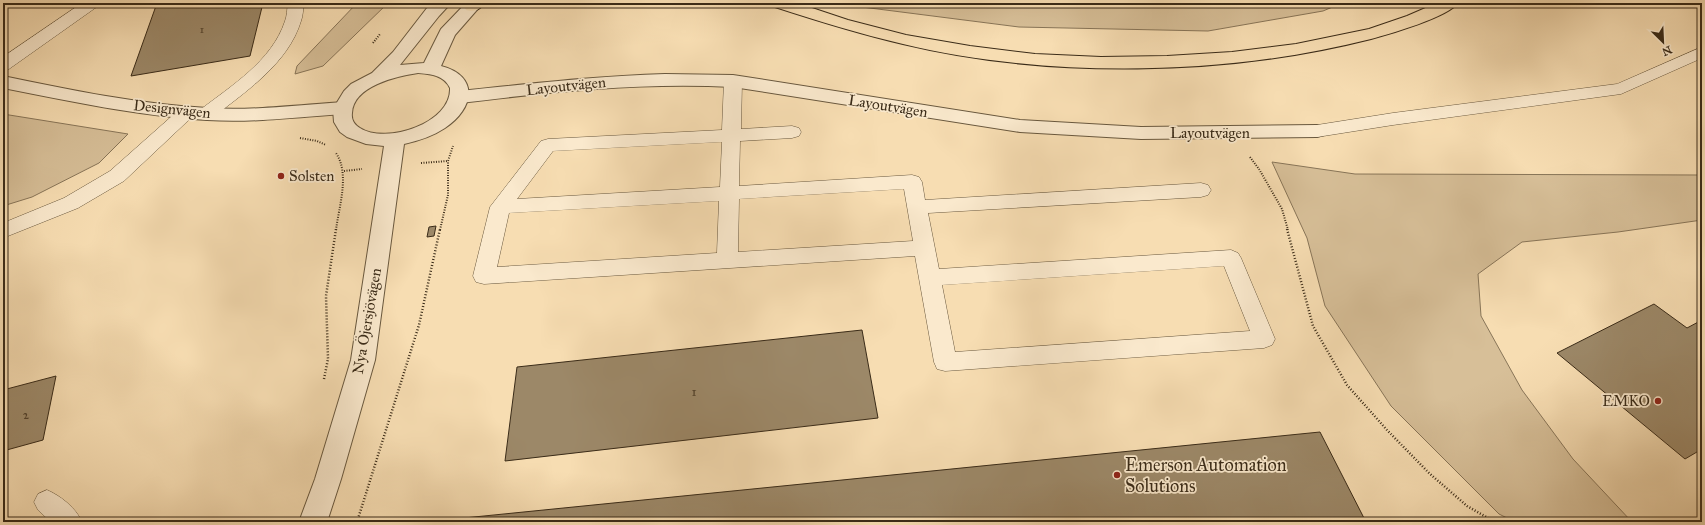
<svg xmlns="http://www.w3.org/2000/svg" width="1705" height="525" viewBox="0 0 1705 525" font-family="'IM FELL Great Primer',serif">
	<rect width="100%" height="100%" fill="#f7ddb2"/>
	<filter id="stains"><feTurbulence type="fractalNoise" baseFrequency=".005" numOctaves="4"/><feColorMatrix values="0 0 0 0 .2 0 0 0 0 .09 0 0 0 0 .02 0 0 0 .5 -.17"/></filter>
	<radialGradient id="worn" r=".72"><stop offset=".6" stop-color="#630" stop-opacity="0"/><stop offset="1" stop-color="#630" stop-opacity=".3"/></radialGradient>
	<path fill="#d7bf98" stroke="#887558" d="M357,3H388L323,66L295,74L297,66Z
		M853,3H1342L1323,11L1208,31L1019,27L862,7Z
		M3,114L128,134L99,163L32,197L3,206Z
		M1272,162L1355,174L1702,175V220L1618,232L1522,242L1478,274L1481,316L1522,390L1573,459L1632,522H1515L1499,514L1391,406L1325,306L1307,238Z"/>
	<path fill="#9c8868" stroke="#3a2b18" d="M157,3H263L250,56L131,76Z
		M436,226L434,236L427,237L429,227Z
		M1654,304L1687,328L1702,320V449L1685,459L1557,353Z
		M862,330L878,418L505,461L517,367Z
		M56,376L43,440L3,451V390Z
		M1320,432L1366,522H463L464,518Z"/>
	<g fill="none" stroke-linecap="round" stroke-linejoin="round">
		<defs>
			<path id="service" d="M82,3H100L98,6L9,69L3,70V57Z
				M288,3H304C303,9 303,16 301,21C288,64 245,92 212,118L206,120L200,118L197,114L200,110C231,86 272,61 285,21C287,16 287,9 288,3Z
				M1702,47V58L1621,94L1393,125L1317,137L1310,135L1308,131L1310,127L1317,125L1393,113L1617,84Z
				M733,76L739,77L742,81L741,129L792,126L799,128L801,132L799,136L792,138L740,141L739,186L912,175L919,177L922,182L925,200L1201,183L1208,185L1211,190L1208,195L1201,197L928,213L939,269L1231,250L1238,253L1241,258L1275,339L1272,345L1264,348L945,371L937,369L934,362L915,256L484,284L476,282L473,276L490,207L541,141L548,139L722,130L724,81L727,77ZM722,142L720,187L517,199L553,151ZM904,189L913,241L738,252L739,199ZM719,201L717,253L497,267L509,213ZM1224,266L1250,331L955,352L942,285Z
				M187,106L193,108L196,112L193,116L124,181L78,208L3,238V223L64,198L110,171L181,108Z
				M47,490C61,496 76,508 82,522H51L38,510L34,502L38,494Z"/>
			<path id="minor" d="M665,74L733,75L1020,120L1141,127L1317,125L1324,127L1327,131L1324,135L1317,137L1141,139L1020,132L733,87C641,82 551,92 460,103L453,101L451,97L453,93L460,91C528,84 596,76 665,74Z
				M3,76C70,90 138,104 207,108C252,111 298,105 343,102L350,104L352,108L350,112L343,114C298,117 252,123 207,120C138,116 70,101 3,88Z"/>
			<path id="tertiary" d="M433,3H451L439,16L400,65L424,63L441,29L466,3H483L455,35L441,66C480,76 474,109 445,128C433,136 418,141 404,144L375,360L341,479L327,522H299L315,479L351,360L384,146L366,144L347,137L340,132L334,122L333,109L344,91L351,84L372,73L393,52L427,8ZM418,73C430,74 444,75 450,88C452,123 386,145 360,128C355,125 351,120 352,113C353,86 397,76 418,73Z"/>
			<path id="motorway" d="M466,3H485C480,10 474,12 466,10L464,6Z
				M773,3H797L848,20L906,35L970,46L1035,54L1101,57L1167,56L1232,52L1296,44L1369,29L1407,16L1437,3H1458C1448,17 1390,34 1371,39C1226,76 1049,79 903,44C860,34 818,21 775,7Z"/>
		</defs>
		<use href="#service" stroke="#69583e" stroke-width="1"/>
		<use href="#minor" stroke="#69583e" stroke-width="2"/>
		<use href="#tertiary" stroke="#69583e" stroke-width="2"/>
		<use href="#motorway" stroke="#3a2b18" stroke-width="2"/>
		<path stroke="#3a2b18" stroke-width="2" stroke-dasharray="1 1.5" stroke-linecap="butt" d="M373,43L380,34
			M300,138L317,141L326,145
			M1250,157L1259,169L1282,209L1288,230
			M421,163L448,161
			M344,171L362,169
			M336,230C339,206 350,174 336,153
			M440,230L448,195V161L453,146"/>
		<path stroke="#3a2b18" stroke-width="2.5" stroke-dasharray="1 2" stroke-linecap="butt" d="M1287,229L1313,326L1347,385L1387,430L1429,473L1467,506L1495,522
			M324,379L328,359L326,296L336,229
			M357,522L419,325L440,229"/>
		<use href="#service" fill="#fae9cd" fill-rule="evenodd"/>
		<use href="#minor" fill="#fae9cd" fill-rule="evenodd"/>
		<use href="#tertiary" fill="#fae9cd" fill-rule="evenodd"/>
		<use href="#motorway" fill="#f7ddb2" fill-rule="evenodd"/>
	</g>
	<g fill="#8f2418" stroke="#fae9cd" stroke-width="1.5">
		<circle cx="281" cy="176" r="4"/>
		<circle cx="1658" cy="401" r="4"/>
		<circle cx="1117" cy="475" r="4"/>
	</g>
	<g text-anchor="middle" dominant-baseline="central" stroke-width="3.5" stroke-linejoin="round" paint-order="stroke">
		<g font-size="11" fill="#52422c">
			<text x="202" y="29">1</text>
		</g>
		<g font-size="13" fill="#52422c">
			<text x="694" y="392">1</text>
			<text x="26" y="415">2</text>
		</g>
		<g font-size="15" fill="#3a2b18" stroke="#fae9cd">
			<text transform="translate(566 86) rotate(-6)">Layoutvägen</text>
			<text transform="translate(888 106) rotate(9)">Layoutvägen</text>
			<text transform="translate(172 109) rotate(6)">Designvägen</text>
			<text x="1210" y="133">Layoutvägen</text>
			<text transform="translate(367 321) rotate(-80)">Nya Öjersjövägen</text>
		</g>
		<g font-size="15" fill="#3a2b18" stroke="#fae9cd" text-anchor="start">
			<text x="289" y="176">Solsten</text>
			<text x="1650" y="401" text-anchor="end">EMKO</text>
		</g>
		<g font-size="18" fill="#3a2b18" stroke="#fae9cd" text-anchor="start">
			<text x="1125" y="465">Emerson Automation<tspan x="1125" dy="21">Solutions</tspan></text>
		</g>
	</g>
	<rect width="1705" height="525" fill="none" stroke="#f7ddb2" stroke-width="16"/>
	<rect x="4" y="4" width="1697" height="517" fill="none" stroke="#3a2b18" stroke-width="2"/>
	<rect x="8" y="8" width="1689" height="509" fill="none" stroke="#3a2b18"/>
	<g transform="translate(1663 42) rotate(156)" stroke="#fae9cd" stroke-width="3" paint-order="stroke">
	<path d="M0-3L7 15L0 10L-7 15Z" fill="#3a2b18"/>
	<text y="-6" font-size="11" font-weight="bold" text-anchor="middle" fill="#3a2b18">N</text>
	</g>
	<rect width="100%" height="100%" filter="url(#stains)"/>
	<rect width="100%" height="100%" fill="url(#worn)"/>
</svg>
